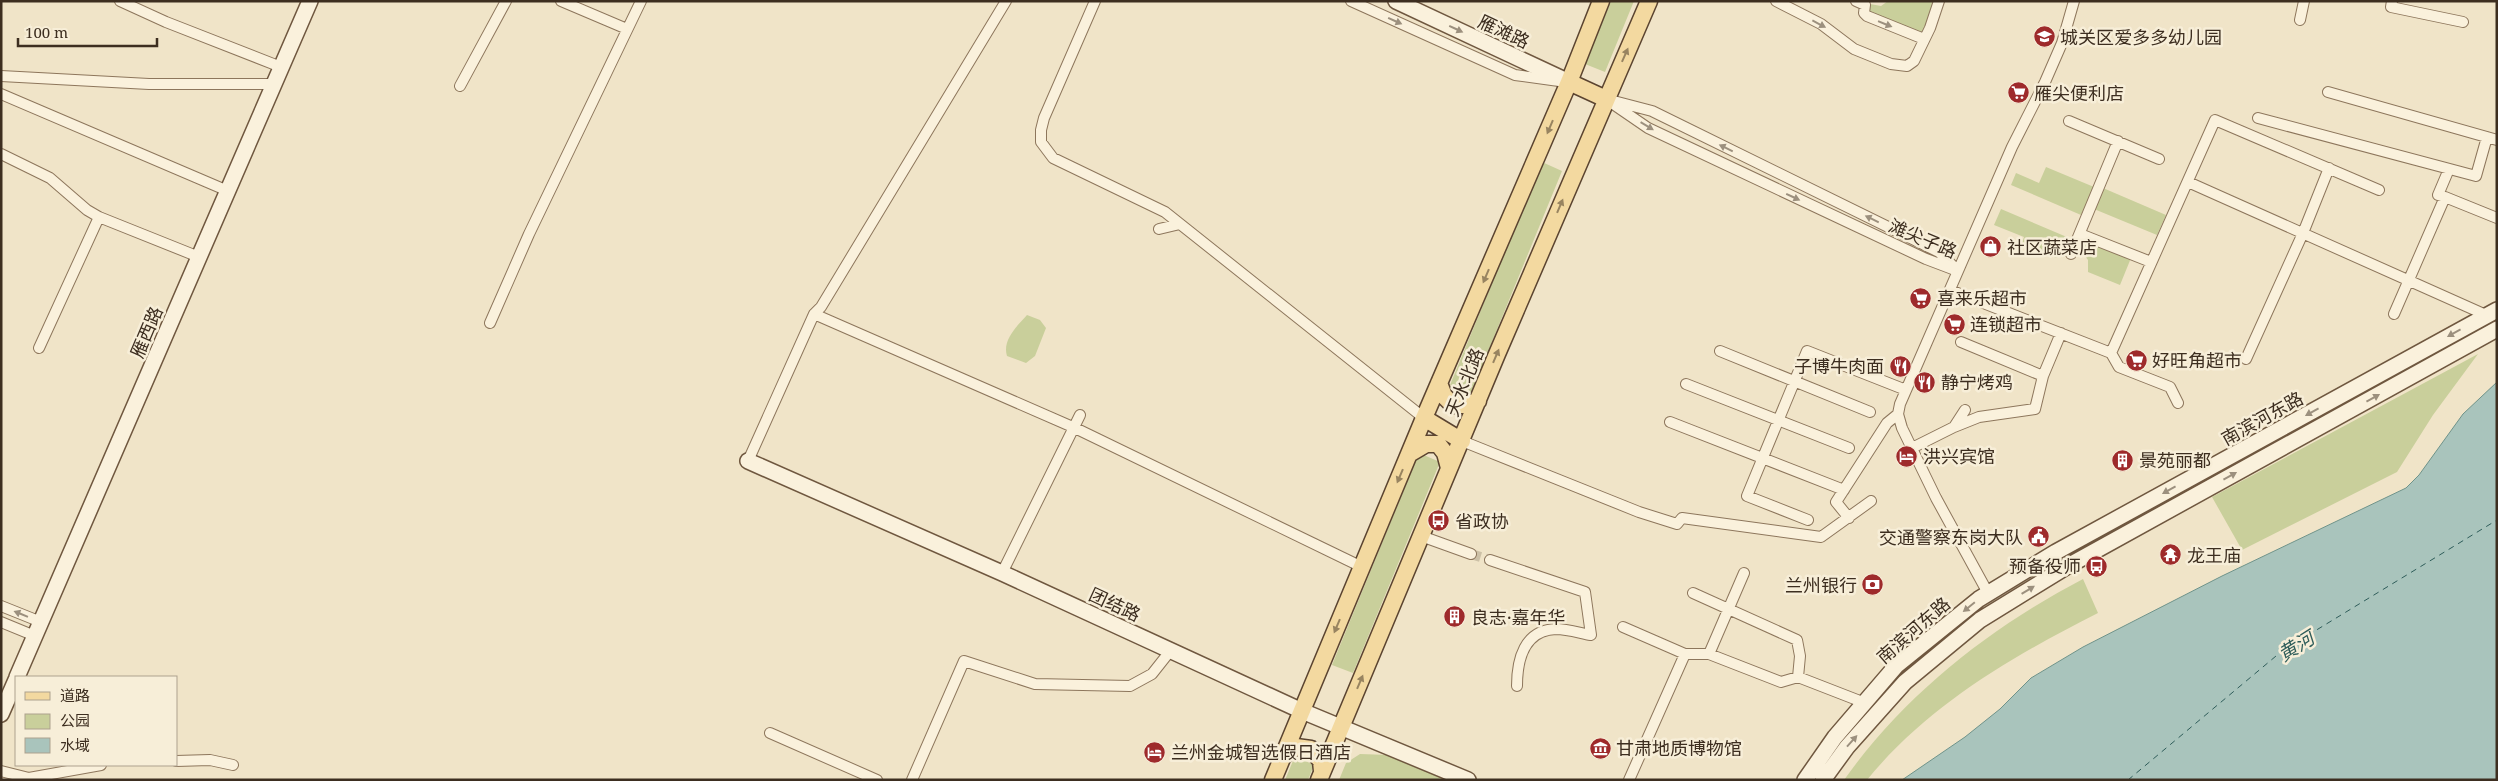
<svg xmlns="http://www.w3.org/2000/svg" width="2498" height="781" viewBox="0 0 2498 781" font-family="'Noto Serif','Noto Sans SC',serif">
	<rect width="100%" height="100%" fill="#f0e4c8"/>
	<path fill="#c9cf9b" d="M1611,1H1634L1605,72L1585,64Z
		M1888,1H1935L1922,35L1868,11L1870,4L1881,6Z
		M1542,162L1562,171L1471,393L1450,385Z
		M2046,167L2094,187L2081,215L2011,185L2016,173L2039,183Z
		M2103,188L2166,215L2157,235L2094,209Z
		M2001,209L2081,243L2083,238L2131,258L2120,285L2088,272V260L2081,251C2070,246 2062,249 2056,258L2022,243L2024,237L1994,225Z
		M1027,315L1040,320L1046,328L1035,356L1026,363L1007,356C1002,340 1017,326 1027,315Z
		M2478,354L2433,415L2397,472L2242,550L2212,497Z
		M1419,453L1440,462L1353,673L1332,665Z
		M2083,579L2098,613C2013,656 1928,705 1867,780H1844C1905,694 1991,627 2083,579Z
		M1360,754L1389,755L1446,780H1339L1346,763Z
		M1295,756L1314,765L1308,780H1285Z"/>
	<path fill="#a9c4bc" stroke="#6f938a" d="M2497,382V780H1902L1965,737L2000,709L2031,678L2083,647L2222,576L2406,488L2419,475L2463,414Z"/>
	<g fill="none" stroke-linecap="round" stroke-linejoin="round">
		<path stroke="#2f5d5a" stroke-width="1" stroke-dasharray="6 5" stroke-linecap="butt" d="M2128,780L2282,651L2497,520"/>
		<path stroke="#ccc0a6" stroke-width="10" stroke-dasharray="10 5" stroke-linecap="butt" d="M1471,554L1490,560"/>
		<defs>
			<path id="street" d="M120,1L166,22L281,67
				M561,1L627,29
				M1095,1L1044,118L1041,130V142L1053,158L1165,212L1424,418
				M1351,1L1515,75L1559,81
				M1776,1L1821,24L1854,49L1891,64L1907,66L1914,61L1930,28L1939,1
				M1856,1L1865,5L1864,13L1867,16L1924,39
				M2392,1L2391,7L2463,22
				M2300,20L2304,1
				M1,76L149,84H274
				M460,86L506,1
				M2328,92L2497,140
				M1,94L228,191
				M1606,99L1652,111L1939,252L1958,271
				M1613,104L1648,128L1926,259L1955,270
				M2258,118L2476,176L2487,137
				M2069,121L2159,159
				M1,154L50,178L87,210L99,217L199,257
				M2188,182L2486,315
				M2445,197L2438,195L2449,169
				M1159,229L1180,224
				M2080,234L2151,262
				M2071,254L2118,141
				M1950,290L2111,353L2215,120L2379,190
				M814,314L1075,428L1362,567
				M2394,314L2445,197L2497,218
				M490,323L529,234L641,1
				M1961,342L2043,376L2061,333
				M39,348L99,217
				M1720,351L1870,412
				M2111,353L2119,367L2170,387L2178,403
				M2246,359L2303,233L2329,168
				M1686,384L1849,448
				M1670,422L1844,490
				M1954,427L1979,417L2035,409L2043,376
				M1462,441L1639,512L1677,524L1682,518L1821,537L1871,501
				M1912,448L1954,427L1965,410
				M748,461L814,314L821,307L1006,1
				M1849,518L1836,502L1887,423L1898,414
				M1808,520L1747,496L1807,351L1906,390
				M1421,536L1471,554
				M1490,560L1585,592L1591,635C1580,633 1567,629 1556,629C1524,630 1517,660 1517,686
				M1002,573L1080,415
				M1693,593L1797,640L1800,656L1798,677
				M1988,593L1936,498L1902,428L1898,414L1900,404L2012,147L2045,82L2062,43L2074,1
				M1,606L41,622
				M1,622L35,636
				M1623,627L1685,654
				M1709,654L1744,573
				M770,733L877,780
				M176,761L210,760L233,765
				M1,771L29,778L101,765
				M912,780L964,661L1035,684L1130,686L1152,674L1171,650
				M1629,780L1685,654H1709L1781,682L1798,677L1865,703"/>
			<path id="secondary" d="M1396,1L1569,82
				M748,461L1002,573L1302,711L1468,780
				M17,677L310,1
				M1,714L16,680
				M1805,780L1835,737L1896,666L1979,599L2056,552L2497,310
				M1823,780L1847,747L1905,682L1980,620L2066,567L2497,329"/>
			<path id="primary" d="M1569,82L1606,99
				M1439,383L1444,396L1453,405H1465L1478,401
				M1424,418L1462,441
				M1409,454L1426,444H1438L1445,453L1449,468
				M1283,756L1296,747L1311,749L1321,761L1322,771
				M1273,780L1424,418L1569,82L1601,1
				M1319,780L1497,354L1649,1"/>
		</defs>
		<use href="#street" stroke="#8d765c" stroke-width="12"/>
		<use href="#secondary" stroke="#6f573f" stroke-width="18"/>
		<use href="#primary" stroke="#5b4430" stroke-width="19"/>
		<use href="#street" stroke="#faf1dc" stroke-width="10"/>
		<use href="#secondary" stroke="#faf1dc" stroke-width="15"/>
		<use href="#primary" stroke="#f3d9a0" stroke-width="16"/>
	</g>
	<defs><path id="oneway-solid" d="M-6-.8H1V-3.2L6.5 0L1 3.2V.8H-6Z" transform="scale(1.25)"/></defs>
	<g fill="#9c907e">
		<use href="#oneway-solid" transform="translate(1395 21) rotate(24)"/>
		<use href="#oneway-solid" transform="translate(1819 24) rotate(28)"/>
		<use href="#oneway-solid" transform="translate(1885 24) rotate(22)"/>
		<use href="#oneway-solid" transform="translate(1456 29) rotate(25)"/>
		<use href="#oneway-solid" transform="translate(1647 126) rotate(31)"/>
		<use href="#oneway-solid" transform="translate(1726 148) rotate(-154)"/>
		<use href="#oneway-solid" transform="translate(1793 197) rotate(25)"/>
		<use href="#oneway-solid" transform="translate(1872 219) rotate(-154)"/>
		<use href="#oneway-solid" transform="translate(2454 333) rotate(151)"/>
		<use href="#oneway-solid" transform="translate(2373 398) rotate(-29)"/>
		<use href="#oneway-solid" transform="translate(2312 412) rotate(151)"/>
		<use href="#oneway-solid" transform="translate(2230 476) rotate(-29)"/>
		<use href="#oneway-solid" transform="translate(2169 490) rotate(151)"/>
		<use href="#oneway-solid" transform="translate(2028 590) rotate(-31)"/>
		<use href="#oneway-solid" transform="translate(1969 607) rotate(141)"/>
		<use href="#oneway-solid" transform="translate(21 614) rotate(-158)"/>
		<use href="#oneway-solid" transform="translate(1852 741) rotate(-48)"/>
	</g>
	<g fill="#988460">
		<use href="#oneway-solid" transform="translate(1625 55) rotate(-66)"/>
		<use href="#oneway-solid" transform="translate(1550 127) rotate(113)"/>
		<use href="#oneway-solid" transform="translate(1560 206) rotate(-67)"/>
		<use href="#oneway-solid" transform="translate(1486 276) rotate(113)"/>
		<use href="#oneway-solid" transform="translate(1496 356) rotate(-67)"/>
		<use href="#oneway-solid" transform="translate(1400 476) rotate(113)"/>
		<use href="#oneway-solid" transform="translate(1337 626) rotate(113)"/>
		<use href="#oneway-solid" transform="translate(1360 682) rotate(-67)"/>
	</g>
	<defs>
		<symbol id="school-disc" viewBox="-11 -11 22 22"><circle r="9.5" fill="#9e2a2b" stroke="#f7eed8"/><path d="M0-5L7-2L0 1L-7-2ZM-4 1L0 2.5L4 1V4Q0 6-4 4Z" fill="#fff"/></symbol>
		<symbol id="supermarket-disc" viewBox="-11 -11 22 22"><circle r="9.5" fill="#9e2a2b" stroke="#f7eed8"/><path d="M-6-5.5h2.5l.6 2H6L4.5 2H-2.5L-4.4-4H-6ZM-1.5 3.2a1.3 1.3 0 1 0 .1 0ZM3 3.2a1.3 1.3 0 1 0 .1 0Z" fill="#fff"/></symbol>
		<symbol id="shop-disc" viewBox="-11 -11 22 22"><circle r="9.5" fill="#9e2a2b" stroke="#f7eed8"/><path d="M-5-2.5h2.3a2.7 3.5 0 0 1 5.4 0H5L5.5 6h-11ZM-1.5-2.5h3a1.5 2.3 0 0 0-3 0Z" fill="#fff"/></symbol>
		<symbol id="restaurant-disc" viewBox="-11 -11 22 22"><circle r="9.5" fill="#9e2a2b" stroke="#f7eed8"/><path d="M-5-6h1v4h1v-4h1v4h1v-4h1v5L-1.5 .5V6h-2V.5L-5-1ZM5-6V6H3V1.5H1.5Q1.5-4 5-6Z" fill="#fff"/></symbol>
		<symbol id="hotel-disc" viewBox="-11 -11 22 22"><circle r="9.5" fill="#9e2a2b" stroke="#f7eed8"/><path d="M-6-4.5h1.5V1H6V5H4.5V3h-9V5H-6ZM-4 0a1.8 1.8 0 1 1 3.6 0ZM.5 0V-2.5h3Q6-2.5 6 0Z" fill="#fff"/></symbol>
		<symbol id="building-disc" viewBox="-11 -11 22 22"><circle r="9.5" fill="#9e2a2b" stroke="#f7eed8"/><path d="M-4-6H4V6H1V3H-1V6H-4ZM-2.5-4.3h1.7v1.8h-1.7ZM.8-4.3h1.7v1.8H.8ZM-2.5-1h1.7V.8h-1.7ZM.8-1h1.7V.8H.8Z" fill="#fff"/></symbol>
		<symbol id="bus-disc" viewBox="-11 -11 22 22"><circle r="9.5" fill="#9e2a2b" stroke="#f7eed8"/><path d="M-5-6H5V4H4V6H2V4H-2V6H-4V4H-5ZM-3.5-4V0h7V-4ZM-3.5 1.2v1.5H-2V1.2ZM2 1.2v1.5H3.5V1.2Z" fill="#fff"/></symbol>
		<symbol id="civic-disc" viewBox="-11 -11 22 22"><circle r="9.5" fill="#9e2a2b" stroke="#f7eed8"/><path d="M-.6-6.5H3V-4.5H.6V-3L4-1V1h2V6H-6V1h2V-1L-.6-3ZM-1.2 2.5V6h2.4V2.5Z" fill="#fff"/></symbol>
		<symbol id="temple-disc" viewBox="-11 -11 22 22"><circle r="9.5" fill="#9e2a2b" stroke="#f7eed8"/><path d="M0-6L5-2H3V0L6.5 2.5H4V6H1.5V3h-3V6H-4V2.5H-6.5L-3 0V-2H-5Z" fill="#fff"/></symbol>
		<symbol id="bank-disc" viewBox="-11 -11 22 22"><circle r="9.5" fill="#9e2a2b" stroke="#f7eed8"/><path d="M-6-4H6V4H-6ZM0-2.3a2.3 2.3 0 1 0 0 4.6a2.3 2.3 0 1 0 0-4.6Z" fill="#fff"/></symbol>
		<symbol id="museum-disc" viewBox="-11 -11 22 22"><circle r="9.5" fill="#9e2a2b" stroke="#f7eed8"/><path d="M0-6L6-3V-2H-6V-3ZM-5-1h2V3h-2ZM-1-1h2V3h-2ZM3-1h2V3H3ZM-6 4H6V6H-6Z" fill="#fff"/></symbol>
	</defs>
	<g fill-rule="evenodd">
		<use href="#school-disc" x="2032" y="24" width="25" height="25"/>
		<use href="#supermarket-disc" x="2006" y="80" width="25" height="25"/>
		<use href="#shop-disc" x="1978" y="234" width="25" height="25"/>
		<use href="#supermarket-disc" x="1908" y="286" width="25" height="25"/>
		<use href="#supermarket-disc" x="1942" y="312" width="25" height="25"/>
		<use href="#supermarket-disc" x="2124" y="348" width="25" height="25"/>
		<use href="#restaurant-disc" x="1888" y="354" width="25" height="25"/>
		<use href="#restaurant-disc" x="1912" y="370" width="25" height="25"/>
		<use href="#hotel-disc" x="1894" y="444" width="25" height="25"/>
		<use href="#building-disc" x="2110" y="448" width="25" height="25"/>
		<use href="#bus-disc" x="1426" y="508" width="25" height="25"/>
		<use href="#civic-disc" x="2026" y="524" width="25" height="25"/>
		<use href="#temple-disc" x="2158" y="542" width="25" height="25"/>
		<use href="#bus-disc" x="2084" y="554" width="25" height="25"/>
		<use href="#bank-disc" x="1860" y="572" width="25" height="25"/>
		<use href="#building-disc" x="1442" y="604" width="25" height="25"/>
		<use href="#museum-disc" x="1588" y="736" width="25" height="25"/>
		<use href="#hotel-disc" x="1142" y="740" width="25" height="25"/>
	</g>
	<g text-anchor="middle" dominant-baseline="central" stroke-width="5" stroke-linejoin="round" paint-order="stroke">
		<g font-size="18" fill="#3d2e20" stroke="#f7eed8">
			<text transform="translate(1504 31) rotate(25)">雁滩路</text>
			<text transform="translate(1923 238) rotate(23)">滩尖子路</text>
			<text transform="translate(146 332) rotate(-67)">雁西路</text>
			<text transform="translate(1464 382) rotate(-68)">天水北路</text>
			<text transform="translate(2262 418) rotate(-29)">南滨河东路</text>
			<text transform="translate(1115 604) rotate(25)">团结路</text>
			<text transform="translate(1913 630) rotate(-41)">南滨河东路</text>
		</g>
		<g font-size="18" fill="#3d2e20" stroke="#f7eed8" text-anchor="start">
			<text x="2060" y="37">城关区爱多多幼儿园</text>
			<text x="2034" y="93">雁尖便利店</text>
			<text x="2007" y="247">社区蔬菜店</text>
			<text x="1937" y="298">喜来乐超市</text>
			<text x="1970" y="324">连锁超市</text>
			<text x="2152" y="360">好旺角超市</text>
			<text x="1884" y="366" text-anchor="end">子博牛肉面</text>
			<text x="1941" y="382">静宁烤鸡</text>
			<text x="1923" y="456">洪兴宾馆</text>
			<text x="2139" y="460">景苑丽都</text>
			<text x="1455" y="521">省政协</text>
			<text x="2023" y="537" text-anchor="end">交通警察东岗大队</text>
			<text x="2187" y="555">龙王庙</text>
			<text x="2081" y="566" text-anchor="end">预备役师</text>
			<text x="1857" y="585" text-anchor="end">兰州银行</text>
			<text x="1471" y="617">良志·嘉年华</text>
			<text x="1616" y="748">甘肃地质博物馆</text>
			<text x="1171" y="752">兰州金城智选假日酒店</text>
		</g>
		<g font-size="19" font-style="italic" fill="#2f5d5a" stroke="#f7eed8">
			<text transform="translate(2296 646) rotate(-32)">黄河</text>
		</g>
	</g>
	<rect width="2498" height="781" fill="none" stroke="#3d2e20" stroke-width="5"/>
	<rect x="15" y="676" width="162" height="90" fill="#f7eed8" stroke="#ada18e"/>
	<rect x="25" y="692" width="25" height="8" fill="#f3d9a0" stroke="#ada18e"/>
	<text x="60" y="701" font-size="15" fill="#3d2e20">道路</text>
	<rect x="25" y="714" width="25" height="15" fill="#c9cf9b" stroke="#ada18e"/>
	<text x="60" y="726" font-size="15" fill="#3d2e20">公园</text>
	<rect x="25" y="738" width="25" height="15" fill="#a9c4bc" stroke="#ada18e"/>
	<text x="60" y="751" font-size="15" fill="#3d2e20">水域</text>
	<path d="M18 38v8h139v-8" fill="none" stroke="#3d2e20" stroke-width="2.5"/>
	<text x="25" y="38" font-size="15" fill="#3d2e20" stroke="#f7eed8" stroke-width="4" paint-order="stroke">100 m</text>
</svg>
